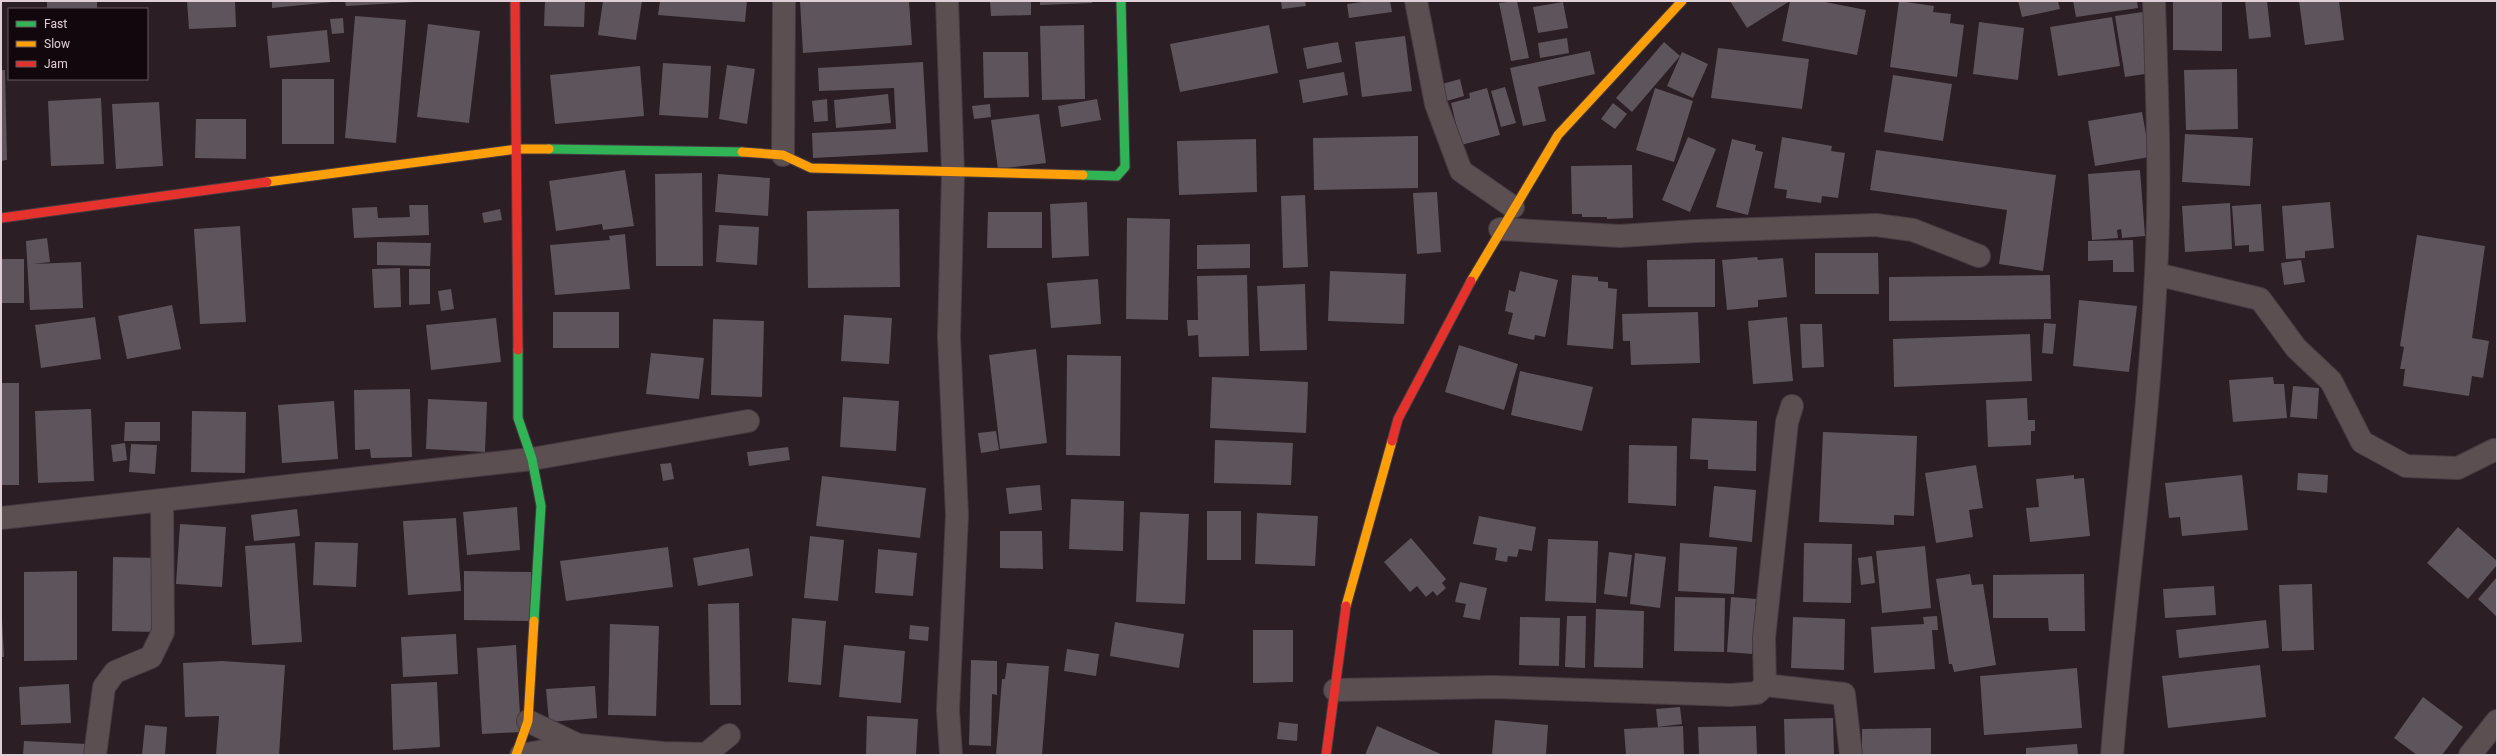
<svg xmlns="http://www.w3.org/2000/svg" width="2498" height="756" viewBox="0 0 2498 756" font-family="Roboto,sans-serif">
	<rect width="100%" height="100%" fill="#2b1e25"/>
	<path fill="#5e545c" d="M47,1H97V9H47Z
		M187,1H235L236,27L189,29Z
		M272,1H332V2L272,8Z
		M345,1H415V2L346,6Z
		M545,1H585L584,27L544,26Z
		M603,1H642L636,40L598,35Z
		M660,1H747L745,22L658,15Z
		M800,1H909L912,45L803,53Z
		M990,1H1031V15L991,16Z
		M1040,1H1092V3L1040,5Z
		M1281,1H1305L1306,6L1282,9Z
		M1369,1H1390L1392,12L1349,18L1347,4Z
		M1517,1L1529,58L1511,61L1499,3Z
		M1730,1H1790L1747,28Z
		M1790,1H1820L1866,10L1857,55L1782,41Z
		M1899,1L1934,6L1933,12L1951,14L1950,23L1964,25L1957,77L1890,67Z
		M2018,1H2058L2060,9L2022,17Z
		M2073,1H2137L2138,8L2076,17Z
		M2173,1H2222V51L2173,50Z
		M2245,1H2267L2271,37L2249,39Z
		M2299,1H2339L2344,40L2305,45Z
		M1563,2L1568,28L1538,33L1533,7Z
		M2143,12L2152,73L2125,77L2115,16Z
		M355,16L406,20L396,143L345,138Z
		M2112,17L2120,66L2058,76L2050,27Z
		M343,18L344,33L332,34L330,19Z
		M1979,22L2024,28L2018,80L1973,74Z
		M428,24L480,31L469,123L417,117Z
		M1084,25L1085,99L1042,100L1040,26Z
		M1269,25L1278,73L1180,92L1170,44Z
		M327,30L330,62L270,68L267,36Z
		M1405,36L1412,91L1362,97L1355,42Z
		M1567,38L1569,53L1540,58L1538,43Z
		M1338,42L1342,62L1307,69L1303,48Z
		M1664,42L1680,56L1632,112L1616,98Z
		M1718,48L1809,59L1802,109L1711,98Z
		M1590,51L1595,74L1538,87L1546,121L1523,126L1510,68Z
		M983,52H1028L1029,97L984,98Z
		M1682,52L1708,64L1693,98L1667,86Z
		M923,62L928,152L813,158L812,133L896,129L894,88L819,91L818,68Z
		M663,63L711,66L708,118L659,115Z
		M727,65L755,69L747,124L719,119Z
		M640,66L644,116L555,124L550,75Z
		M2237,69L2238,129L2186,130L2184,70Z
		M1,70H5L7,160L1,161Z
		M1344,72L1348,95L1303,103L1299,80Z
		M1893,75L1952,84L1943,141L1884,132Z
		M282,79H334V144H282Z
		M1460,79L1464,96L1447,101L1442,84Z
		M1505,87L1516,123L1501,127L1491,91Z
		M1487,88L1500,135L1461,145L1451,103L1470,98L1469,93Z
		M1655,88L1693,101L1674,162L1636,150Z
		M888,94L891,123L836,128L834,100Z
		M101,98L104,164L51,166L48,101Z
		M827,99L828,121L814,122L812,101Z
		M1097,99L1101,120L1061,127L1058,106Z
		M159,102L163,166L116,169L112,104Z
		M1613,103L1627,114L1615,129L1601,119Z
		M990,104L991,117L974,119L972,106Z
		M2142,112L2150,157L2095,166L2088,121Z
		M1039,114L1046,163L998,169L991,120Z
		M196,119H246V159L195,158Z
		M2185,134L2253,138L2250,186L2182,182Z
		M1418,136V188L1314,190L1313,138Z
		M1688,137L1716,149L1690,212L1662,200Z
		M1782,137L1832,146L1831,151L1845,153L1838,198L1822,196L1821,203L1786,198L1787,190L1774,188Z
		M1256,139L1257,192L1179,195L1177,141Z
		M1732,139L1756,145L1755,150L1763,152L1748,215L1716,207Z
		M1876,150L2056,175L2043,271L1999,264L2007,210L1870,190Z
		M1632,165L1633,218L1607,219V217H1582V214H1572L1571,166Z
		M625,170L634,226L603,230L602,224L556,231L549,181Z
		M2140,170L2145,236L2122,238L2121,229L2117,230L2118,238L2092,240L2088,174Z
		M702,173L703,266H656L655,174Z
		M718,174L770,178L768,216L715,212Z
		M1437,192L1441,252L1417,254L1413,193Z
		M1305,195L1308,267L1283,268L1281,196Z
		M1087,202L1089,256L1052,258L1050,204Z
		M2330,202L2334,248L2305,251V258L2286,259L2282,206Z
		M2230,203L2232,249L2185,252L2182,206Z
		M2261,204L2264,251L2249,252V245L2235,246L2232,206Z
		M409,205H428L429,235L354,238L352,208L377,207L378,218L410,217Z
		M500,209L502,220L484,223L482,213Z
		M899,209L900,287L808,288L807,211Z
		M988,212H1042V248H987Z
		M1127,218L1170,219L1168,320L1126,319Z
		M719,225L759,227L757,265L716,262Z
		M240,226L246,322L200,324L194,229Z
		M625,234L630,289L555,295L550,245L610,240L609,236Z
		M2417,235L2485,246L2472,338L2489,341L2483,378L2472,376L2469,396L2403,386L2405,369H2400L2404,347L2400,346Z
		M47,238L50,262L33,264L81,262L83,308L30,310L26,241Z
		M2133,240L2134,272H2113V260L2088,261V241Z
		M377,242L431,243L430,266L377,265Z
		M1250,244V268L1197,269V245Z
		M1815,253H1878L1879,294H1815Z
		M1757,257L1758,260L1783,258L1787,297L1758,300V307L1727,310L1722,260Z
		M1,259H24V303H1Z
		M1715,259V307H1648L1647,260Z
		M2301,260L2305,282L2284,285L2281,263Z
		M400,268L401,307L374,308L372,269Z
		M409,269H430V304L409,305Z
		M1330,271L1406,274L1404,324L1328,321Z
		M1520,271L1558,280L1545,337L1535,335L1534,340L1508,334L1513,313L1505,311L1509,290L1515,292Z
		M1247,275L1249,356L1199,357L1198,335L1188,336L1187,320H1198L1197,276Z
		M1572,275L1598,277V281L1608,282V288L1617,289L1613,349L1567,345Z
		M2050,275L2051,319L1889,321V277Z
		M1098,279L1101,324L1051,328L1047,283Z
		M1305,284L1307,350L1260,351L1257,286Z
		M451,289L454,309L441,311L438,291Z
		M2079,300L2137,306L2129,372L2073,366Z
		M172,305L181,349L127,359L118,316Z
		M553,312H619V348H553Z
		M1698,312L1700,363L1631,365L1630,341H1623L1622,314Z
		M844,315L892,318L889,364L841,361Z
		M95,317L101,359L41,368L35,325Z
		M1787,317L1793,381L1753,384L1748,321Z
		M496,318L501,362L431,370L426,325Z
		M713,319L764,321L762,397L711,395Z
		M2044,323L2056,324L2053,354L2042,353Z
		M1800,324H1822L1824,367L1802,368Z
		M2030,334L2032,381L1894,387L1893,339Z
		M1459,345L1518,364L1504,410L1445,392Z
		M1036,349L1047,443L1000,449L989,355Z
		M651,353L704,358L699,399L646,394Z
		M1067,355L1121,356L1120,456L1066,455Z
		M1520,371L1593,387L1582,431L1511,415Z
		M1212,377L1308,382L1306,433L1210,428Z
		M2273,377L2274,384H2284L2287,418L2233,422L2229,380Z
		M1,383H19V485H1Z
		M2293,386L2319,388L2317,419L2290,417Z
		M410,389L412,457L371,458L370,449L355,450L354,390Z
		M843,397L899,401L896,451L840,447Z
		M2027,398L2028,420H2035V431H2031V445L1988,447L1986,400Z
		M428,399L487,402L485,452L426,449Z
		M334,401L338,459L282,463L278,405Z
		M91,409L94,481L38,483L35,411Z
		M192,411L246,412L245,473L191,472Z
		M1692,418L1757,421L1756,471L1708,469V460L1690,459Z
		M125,422H160V441H124Z
		M996,431L999,450L981,453L978,433Z
		M1823,432L1917,436L1914,516L1894,515V525L1819,522Z
		M1215,440L1293,443L1291,485L1214,483Z
		M125,443L127,460L113,462L111,445Z
		M131,444L157,445L155,474L129,472Z
		M1629,445L1677,446L1676,506L1628,503Z
		M788,447L790,460L749,466L747,452Z
		M671,463L674,479L663,481L660,464Z
		M1976,465L1983,508L1969,510L1973,537L1936,543L1925,473Z
		M2298,473L2328,475L2327,493L2297,490Z
		M2074,475V479L2084,478L2090,536L2030,542L2026,508L2039,507L2036,479Z
		M2242,475L2248,530L2182,536L2180,517L2169,518L2165,483Z
		M822,476L926,488L920,538L816,526Z
		M1040,485L1042,510L1009,514L1006,488Z
		M1714,486L1756,490L1752,542L1709,537Z
		M1071,499L1124,501L1123,551L1069,549Z
		M517,507L520,550L467,555L463,512Z
		M297,509L300,536L254,541L251,515Z
		M1207,511H1241V560H1207Z
		M1140,512L1189,514L1185,604L1136,602Z
		M1257,513L1318,516L1315,566L1255,564Z
		M1479,516L1536,527L1532,551L1519,549L1517,557L1508,556L1507,562L1495,560L1497,548L1473,544Z
		M456,518L461,591L408,595L403,521Z
		M180,524L226,527L222,587L176,584Z
		M2458,527L2497,561V565L2468,599L2427,563Z
		M1000,531H1042L1043,569L1000,568Z
		M810,536L844,540L838,601L804,598Z
		M1411,538L1446,579L1442,583L1446,588L1437,596L1433,591L1426,597L1417,586L1410,592L1384,562Z
		M1548,539L1598,541L1596,603L1545,601Z
		M315,542L358,543L356,587L313,585Z
		M295,543L302,642L252,645L245,546Z
		M1680,543L1737,547L1734,594L1678,591Z
		M1804,543L1852,544L1851,603L1803,602Z
		M1925,546L1931,608L1882,613L1876,551Z
		M668,547L673,587L566,601L560,561Z
		M749,548L753,576L698,586L693,558Z
		M878,549L917,553L913,596L875,593Z
		M1609,552L1632,555L1627,597L1604,594Z
		M1635,553L1666,557L1660,608L1630,604Z
		M1872,556L1875,583L1861,585L1858,558Z
		M113,557L160,558L158,632L112,631Z
		M77,571V660L24,661V572Z
		M464,571L531,572V621L464,620Z
		M1970,574L1972,585L1983,584L1996,665L1954,672L1952,664H1949L1936,579Z
		M2084,574L2085,631H2049L2048,618H1993V575Z
		M2497,577V617L2478,599Z
		M1460,582L1487,588L1480,620L1463,617L1466,604L1455,602Z
		M2312,584L2314,650L2282,651L2279,585Z
		M2214,586L2216,615L2165,618L2163,589Z
		M1675,597L1725,598L1724,652L1674,651Z
		M1731,597L1756,599L1752,654L1727,652Z
		M1,602L4,657H1Z
		M739,603L741,705H710L708,604Z
		M1596,609L1644,611L1643,668L1594,667Z
		M1567,616H1586L1585,668L1565,667Z
		M1937,616L1938,630H1932L1935,669L1874,673L1871,627L1924,624L1923,617Z
		M1520,617L1560,618L1559,666L1519,665Z
		M1793,617L1845,619L1844,670L1791,668Z
		M792,618L826,621L821,685L788,682Z
		M2266,620L2269,648L2179,658L2176,630Z
		M1115,622L1184,634L1179,668L1110,656Z
		M610,624L659,626L656,716L608,715Z
		M910,625L929,627L928,641L909,639Z
		M1253,630H1293V682L1253,683Z
		M456,634L458,674L403,677L401,637Z
		M516,645L521,732L482,734L477,648Z
		M844,645L905,651L901,703L839,697Z
		M1067,649L1099,654L1096,676L1064,671Z
		M971,660L997,661V695L992,694L991,746L969,745Z
		M222,661L285,665L279,755H216L219,716L185,717L183,663Z
		M1007,663L1049,666L1042,755H996L1002,679H1005Z
		M2260,665L2266,717L2168,728L2162,676Z
		M2077,668L2082,728L1984,735L1980,676Z
		M437,682L440,747L393,750L391,684Z
		M69,684L71,723L21,725L19,687Z
		M595,686L597,718L549,722L546,689Z
		M2423,697L2463,727L2442,755H2417L2394,738Z
		M1680,707L1682,724L1658,727L1656,709Z
		M867,716L918,719L916,755H866Z
		M1833,718L1834,755H1785L1784,719Z
		M1495,720L1548,725L1546,755H1492Z
		M1279,722L1298,724L1297,741L1277,739Z
		M145,725L167,727L165,755H142Z
		M1377,726L1443,755H1365Z
		M1683,726L1684,755H1626L1624,729Z
		M1756,726L1757,755H1699L1698,727Z
		M1931,728V755H1862V729Z
		M24,741L87,744V755H23Z
		M2077,744L2078,755H2026V748Z"/>
	<g fill="none" stroke-linecap="round" stroke-linejoin="round">
		<defs>
			<path id="street" d="M947,1L953,173L949,337L957,515L948,710L951,755
				M1416,1L1436,104L1461,171L1513,207
				M783,155L784,1
				M1500,229L1620,236L1696,231L1876,225L1913,230L1979,256
				M2156,274L2260,299L2296,348L2331,381L2362,442L2406,466L2458,468L2494,450
				M1,518L532,459L748,421
				M1765,685L1844,694L1851,755
				M1335,690L1494,687L1731,695L1757,693L1765,685L1764,638L1787,422L1792,406
				M528,721L578,745L663,753L706,754L729,735
				M95,755L104,687L115,672L151,657L163,632L162,500
				M521,755L578,745
				M2112,755C2125,595 2148,435 2156,274C2161,183 2157,92 2154,1
				M2470,755L2497,721"/>
			<path id="fast" d="M549,149L742,152
				M1083,175L1117,176L1125,167L1121,1
				M518,350V418L532,459L541,506L534,621"/>
			<path id="slow" d="M742,152L783,155L811,168L1083,175
				M267,182L517,149H549
				M1471,281L1558,135L1682,1
				M1346,606L1392,441
				M516,755L528,721L534,621"/>
			<path id="jam" d="M515,1L518,350
				M1,218L267,182
				M1392,441L1398,419L1471,281
				M1326,755L1346,606"/>
		</defs>
		<use href="#street" stroke="#473b42" stroke-width="24"/>
		<use href="#fast" stroke="#473b42" stroke-width="11"/>
		<use href="#slow" stroke="#473b42" stroke-width="11"/>
		<use href="#jam" stroke="#473b42" stroke-width="11"/>
		<use href="#street" stroke="#5c4f52" stroke-width="22"/>
		<use href="#fast" stroke="#30b455" stroke-width="9"/>
		<use href="#slow" stroke="#ff9f0a" stroke-width="9"/>
		<use href="#jam" stroke="#e5322d" stroke-width="9"/>
	</g>
	<rect width="2498" height="756" fill="none" stroke="#e1cfd8" stroke-width="4"/>
	<rect x="8" y="8" width="140" height="72" fill="#12070d" stroke="#65575e"/>
	<rect x="16" y="21" width="20" height="6" fill="#30b455" stroke="#65575e"/>
	<text x="44" y="28" font-size="12" fill="#e1cfd8">Fast</text>
	<rect x="16" y="41" width="20" height="6" fill="#ff9f0a" stroke="#65575e"/>
	<text x="44" y="48" font-size="12" fill="#e1cfd8">Slow</text>
	<rect x="16" y="61" width="20" height="6" fill="#e5322d" stroke="#65575e"/>
	<text x="44" y="68" font-size="12" fill="#e1cfd8">Jam</text>
</svg>
